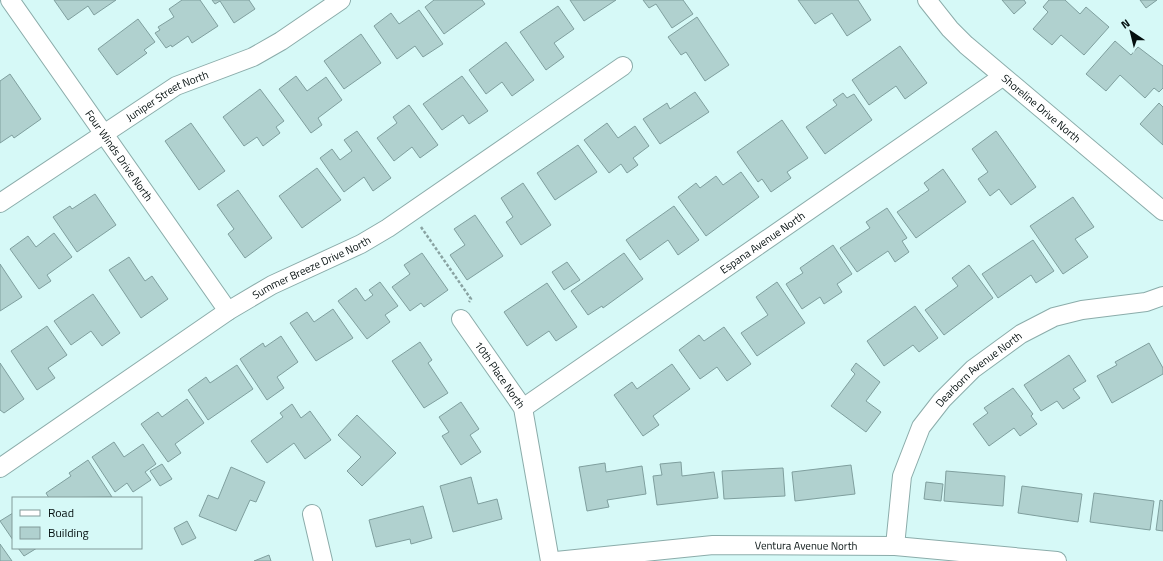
<svg xmlns="http://www.w3.org/2000/svg" width="1163" height="561" viewBox="0 0 1163 561" font-family="'Titillium Web',sans-serif">
	<rect width="100%" height="100%" fill="#d6f9f7"/>
	<path fill="#b0d1cf" stroke="#7f9f9e" d="M54,0H116L94,15L88,6L68,20Z
		M182,0H200L218,26L192,43L188,36L172,47L171,45L166,48L155,33L160,30L158,27L174,17L169,9Z
		M212,0H249L255,9L234,23L220,1L215,4Z
		M434,0H482L485,4L444,34L425,7Z
		M570,0H616L584,21Z
		M643,0H683L693,14L672,28L656,4L649,8Z
		M798,0H858L871,20L847,36L832,13L815,24Z
		M1002,0H1024L1026,3L1014,14Z
		M1049,0H1065L1080,14L1086,7L1109,27L1084,55L1061,35L1052,45L1033,29L1048,12L1043,7Z
		M1140,0H1157L1146,8Z
		M558,6L574,29L554,43L564,57L546,70L520,32Z
		M419,10L443,44L423,57L415,46L397,59L374,26L391,13L399,24Z
		M697,17L729,65L705,81L686,52L681,55L668,37Z
		M138,19L155,42L144,50L147,53L117,75L98,49Z
		M361,34L381,63L344,89L324,61Z
		M1115,41L1131,55L1138,47L1163,66V88L1159,92L1154,88L1145,98L1120,75L1106,91L1086,74Z
		M506,42L534,80L512,96L502,82L486,94L469,70Z
		M900,46L927,83L905,99L896,86L869,105L852,80Z
		M10,74L41,119L14,138L12,135L0,143V81Z
		M296,76L307,91L326,77L342,100L318,118L322,125L311,133L279,89Z
		M462,76L488,111L469,124L463,115L442,130L423,104Z
		M260,89L284,121L276,127L280,133L263,146L257,137L244,146L223,117Z
		M695,92L709,112L660,144L643,119L667,103L670,109Z
		M843,93L847,98L854,94L872,120L825,154L806,127L837,105L833,100Z
		M1159,103L1163,107V145L1140,124Z
		M409,105L438,145L420,158L412,147L394,161L377,138L397,123L393,117Z
		M782,120L808,158L787,172L791,178L771,192L762,179L758,182L737,152Z
		M191,123L225,171L199,190L165,141Z
		M607,123L618,138L635,126L649,146L633,158L638,165L627,173L621,164L609,173L584,140Z
		M357,131L391,178L373,191L364,177L344,192L320,158L332,149L340,160L352,151L344,140Z
		M996,131L1036,187L1011,205L999,189L990,196L978,179L988,172L972,149Z
		M578,145L597,172L555,200L537,173Z
		M317,168L341,200L302,228L279,196Z
		M943,169L966,202L916,238L897,212L929,190L924,183Z
		M741,172L759,197L706,236L678,197L696,183L700,188L716,176L723,185Z
		M523,183L551,225L521,245L506,222L513,217L501,198Z
		M238,190L272,238L245,258L228,234L234,229L217,205Z
		M95,194L116,225L77,252L53,217L70,206L72,209Z
		M1073,197L1094,227L1075,239L1088,257L1063,274L1030,226Z
		M674,206L699,240L678,255L668,240L640,260L626,240Z
		M887,208L907,238L902,241L909,252L895,262L888,251L857,272L840,248L870,228L866,222Z
		M475,215L503,256L467,280L450,255L465,245L454,229Z
		M54,233L72,257L47,275L51,281L39,289L10,249L28,236L36,247Z
		M1033,240L1054,271L1036,283L1031,275L998,298L982,274Z
		M833,245L852,274L837,284L842,292L824,304L820,297L802,309L786,284L803,273L800,268Z
		M422,253L448,290L424,307L421,303L410,311L392,287L410,274L404,265Z
		M624,253L643,279L603,308L602,306L588,315L571,291Z
		M129,257L145,281L152,276L168,299L141,318L109,270Z
		M567,262L580,280L564,290L552,272Z
		M0,264L22,297L0,311Z
		M969,265L993,298L944,335L925,310L958,286L952,278Z
		M380,282L398,306L385,315L390,322L367,339L338,301L356,288L365,301L373,295L369,290Z
		M777,282L805,323L757,356L741,333L768,315L756,297Z
		M547,283L577,327L556,341L549,331L527,346L504,312Z
		M93,294L120,333L102,346L91,331L71,345L54,321Z
		M915,306L938,338L919,352L913,345L884,366L867,341Z
		M333,309L353,338L316,361L290,323L307,312L314,322Z
		M47,326L67,355L48,368L55,378L37,390L11,351Z
		M724,327L751,364L727,381L717,367L700,379L679,350L699,335L704,341Z
		M281,336L298,362L277,377L284,388L267,400L240,359L263,343L265,347Z
		M420,342L432,360L428,363L448,393L424,408L392,361Z
		M1149,343L1163,368V374L1112,403L1097,376L1117,365L1115,362Z
		M1069,355L1086,381L1073,389L1080,398L1063,409L1057,401L1041,411L1024,385Z
		M0,363L24,399L4,413L0,410Z
		M856,363L880,382L866,401L881,412L866,432L831,406L855,374L851,370Z
		M672,364L690,389L653,416L659,425L643,436L614,395L632,382L637,389Z
		M237,365L253,389L208,420L188,390L206,377L210,383Z
		M1013,388L1033,414L1031,416L1037,424L1020,436L1014,428L989,446L973,424L988,413L984,408Z
		M187,399L204,423L175,444L181,453L168,462L141,424L158,412L162,417Z
		M461,402L479,429L470,435L481,452L461,465L442,436L449,432L439,417Z
		M292,404L301,418L310,411L331,440L305,459L294,443L267,463L251,441L283,417L280,413Z
		M357,415L396,453L362,486L347,471L361,457L338,435Z
		M114,442L124,457L143,444L156,464L145,472L151,480L133,492L127,483L115,492L92,457Z
		M88,460L112,497L49,498L46,493L71,476L69,473Z
		M681,462L682,476L714,472L718,498L657,505L653,476L662,475L660,464Z
		M605,463L606,472L642,466L646,494L607,500L609,507L587,511L579,467Z
		M162,464L172,479L160,486L150,471Z
		M851,465L855,494L795,501L792,472Z
		M231,467L265,482L256,502L250,500L236,531L199,516L208,495L218,499Z
		M783,468L785,496L724,499L722,471Z
		M946,471L1005,476L1003,506L944,501Z
		M471,477L478,504L497,499L502,519L453,532L440,486Z
		M926,482L943,484L941,501L924,499Z
		M1022,486L1082,494L1078,522L1018,513Z
		M1094,493L1154,501L1150,530L1090,522Z
		M1160,500L1163,501V531L1156,530Z
		M423,506L432,538L411,544L410,539L376,547L369,520Z
		M13,513V540L0,521Z
		M187,521L196,538L182,545L174,528Z
		M0,544L12,561H0Z
		M18,548H37L24,556Z
		M269,555L271,561H254Z"/>
	<g fill="none" stroke-linecap="round" stroke-linejoin="round">
		<defs>
			<g id="minor">
				<path id="s1" d="M10,0L228,311"/>
				<path id="s2" d="M927,0L950,29L966,45L1163,211"/>
				<path id="s3" d="M0,203L176,86L253,57L281,41L341,0"/>
				<path id="s4" d="M461,319L523,408L550,561"/>
				<path id="s5" d="M523,408L1002,77"/>
				<path id="s6" d="M0,468L228,311L272,285L361,244L388,228L623,66"/>
				<path d="M312,514L323,561"/>
				<path id="s7" d="M895,546L902,476L921,427L942,400L973,369L1021,334L1054,317L1082,310L1146,302L1163,296"/>
				<path id="s8" d="M556,561L713,545L895,546L1057,561"/>
			</g>
		</defs>
		<use href="#minor" stroke="#8bacaa" stroke-width="20"/>
		<path stroke="#89a3a2" stroke-width="2.5" stroke-dasharray="3 2" stroke-linecap="butt" d="M421,227L471,299L469,302"/>
		<use href="#minor" stroke="#fff" stroke-width="18"/>
	</g>
	<g text-anchor="middle" dominant-baseline="central" stroke-width="3" stroke-linejoin="round" paint-order="stroke">
		<g font-size="11" fill="#040f0f" stroke="#d6f9f7">
			<text stroke="none"><textPath href="#s3" startOffset="199">Juniper Street North</textPath></text>
			<text stroke="none"><textPath href="#s2" startOffset="158">Shoreline Drive North</textPath></text>
			<text stroke="none"><textPath href="#s1" startOffset="190">Four Winds Drive North</textPath></text>
			<text stroke="none"><textPath href="#s5" startOffset="291">Espana Avenue North</textPath></text>
			<text stroke="none"><textPath href="#s6" startOffset="371">Summer Breeze Drive North</textPath></text>
			<text stroke="none"><textPath href="#s7" startOffset="205">Dearborn Avenue North</textPath></text>
			<text stroke="none"><textPath href="#s4" startOffset="68">10th Place North</textPath></text>
			<text stroke="none"><textPath href="#s8" startOffset="251">Ventura Avenue North</textPath></text>
		</g>
	</g>
	<rect x="12" y="497" width="130" height="52" fill="#d6f9f7" stroke="#829b9a"/>
	<rect x="20" y="510" width="20" height="6" fill="#ffffff" stroke="#829b9a"/>
	<text x="48" y="517" font-size="12" fill="#040f0f">Road</text>
	<rect x="20" y="527" width="20" height="12" fill="#b0d1cf" stroke="#829b9a"/>
	<text x="48" y="537" font-size="12" fill="#040f0f">Building</text>
	<g transform="translate(1131 32) rotate(325)" stroke="#d6f9f7" stroke-width="3" paint-order="stroke">
	<path d="M0-3L7 15L0 10L-7 15Z" fill="#040f0f"/>
	<text y="-6" font-size="11" font-weight="bold" text-anchor="middle" fill="#040f0f">N</text>
	</g>
</svg>
